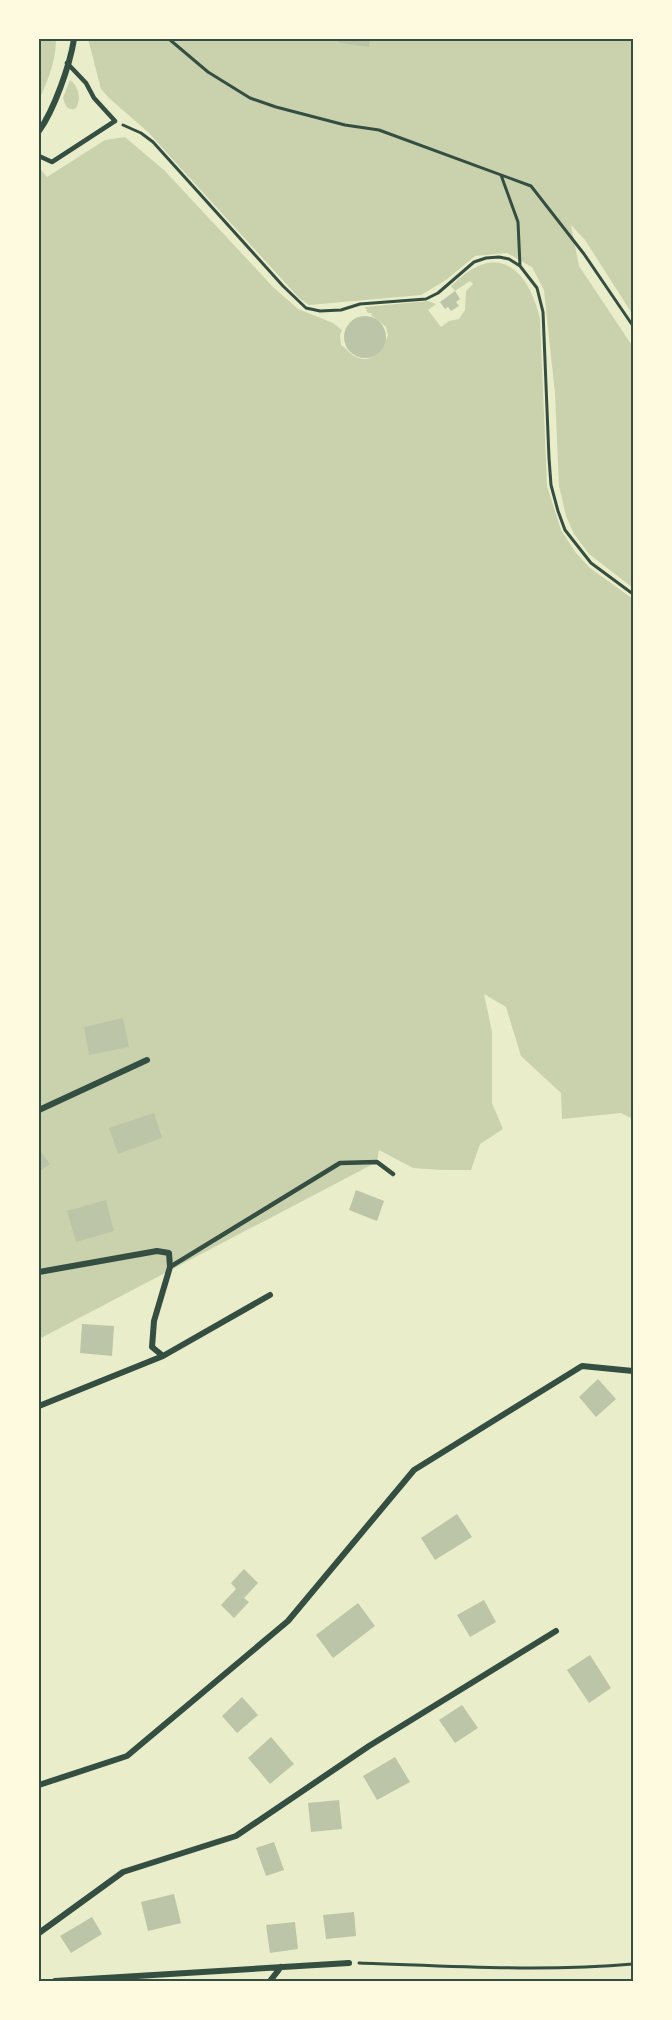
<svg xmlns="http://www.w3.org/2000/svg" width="672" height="2020" viewBox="0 0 672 2020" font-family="'Exo 2',sans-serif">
	<rect width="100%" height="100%" fill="#e9edc9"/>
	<path fill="#cad2ad" d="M39,39H56C56,61 48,80 39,100Z
		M88,39H633V315L585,240L571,225L579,266L633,347V588L589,554L574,534L566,516L559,486L555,394L544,290L532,267L507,253L475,256L446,280L421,295L309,305L299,298L166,152L148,132L109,98L101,89Z
		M70,80C79,86 82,101 75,109C67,111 65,104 63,98Z
		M125,137L165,171L273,287L298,309L333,323L342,330L340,335L341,345C346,348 350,354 356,357C373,365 383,348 388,335L386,327L371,315L372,313H368L365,307L428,301L436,304L428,310L441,327L449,321L459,319L465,310L466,291L473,284L470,281L455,291L451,286C457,281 463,275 469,271C510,245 532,284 540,319L547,486L561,530L576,553L590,568L633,599V1119L621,1113L562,1119L561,1093L521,1056L506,1007L484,994L492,1032V1103L503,1129L480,1144L471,1170H442L413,1168L379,1150L377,1162L39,1339V167L47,177L105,140Z"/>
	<path fill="#bcc5a7" d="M340,39H370L369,47L339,43Z
		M455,291L460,299L456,302L459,306L451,311L448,307L445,309L440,302Z
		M344 337a21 21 0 1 1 42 0a21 21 0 1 1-42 0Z
		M123,1018L129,1047L89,1055L84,1027Z
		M154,1113L162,1138L118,1154L109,1128Z
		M39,1149L50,1164L39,1172Z
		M356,1190L384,1201L377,1221L349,1210Z
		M106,1200L114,1231L76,1242L67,1211Z
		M82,1324L114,1326L112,1356L80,1353Z
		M598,1379L616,1399L596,1417L579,1397Z
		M457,1514L472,1537L435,1560L421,1538Z
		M244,1569L258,1583L244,1598L249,1602L234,1618L221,1605L236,1589L231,1583Z
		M484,1600L496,1622L470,1637L457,1615Z
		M358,1603L375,1626L333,1658L316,1635Z
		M590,1655L611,1688L589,1703L567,1670Z
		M242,1697L258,1715L237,1733L222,1716Z
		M462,1705L478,1728L455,1743L439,1720Z
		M271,1737L294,1764L270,1784L248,1758Z
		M395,1757L410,1782L377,1800L363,1776Z
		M339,1800L342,1829L311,1832L308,1803Z
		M274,1842L284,1870L266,1876L256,1848Z
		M174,1894L181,1923L148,1931L141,1902Z
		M354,1912L356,1936L326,1939L323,1915Z
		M92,1917L102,1934L71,1953L60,1936Z
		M295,1922L298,1949L270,1953L266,1925Z"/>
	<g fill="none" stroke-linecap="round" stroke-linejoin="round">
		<path stroke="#344e41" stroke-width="3" d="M169,39L208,72L250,98L276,107L345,125L379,130L531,186L584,254L633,326
			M123,125L141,133L153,142L283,286L306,308L320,311L341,310L360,304L426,299L438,293L474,262L486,258L499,257L509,259L520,266L537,288L543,312L549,458L551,485L558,511L565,530L591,563L633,594
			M501,175L518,222L520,266
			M359,1963C450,1966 542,1972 633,1964"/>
		<path stroke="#344e41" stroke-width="4.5" d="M39,156L52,162L115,121L94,98L86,83L67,63
			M170,1267L340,1163L377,1162L393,1174"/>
		<path stroke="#344e41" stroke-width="6" d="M39,131C54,110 70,65 74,39
			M39,1110L147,1060
			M39,1272L157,1251L169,1253L170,1267L154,1321L152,1347L163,1356L270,1295
			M39,1406L163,1356
			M39,1785L127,1756L288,1621L414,1470L582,1366L633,1371
			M39,1933L123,1872L236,1836L369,1746L556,1631
			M55,1981L349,1963
			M270,1981L281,1967"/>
	</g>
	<rect width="672" height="2020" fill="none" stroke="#fefae0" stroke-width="81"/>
	<rect x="40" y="40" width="592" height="1940" fill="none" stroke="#344e41" stroke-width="2"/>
</svg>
